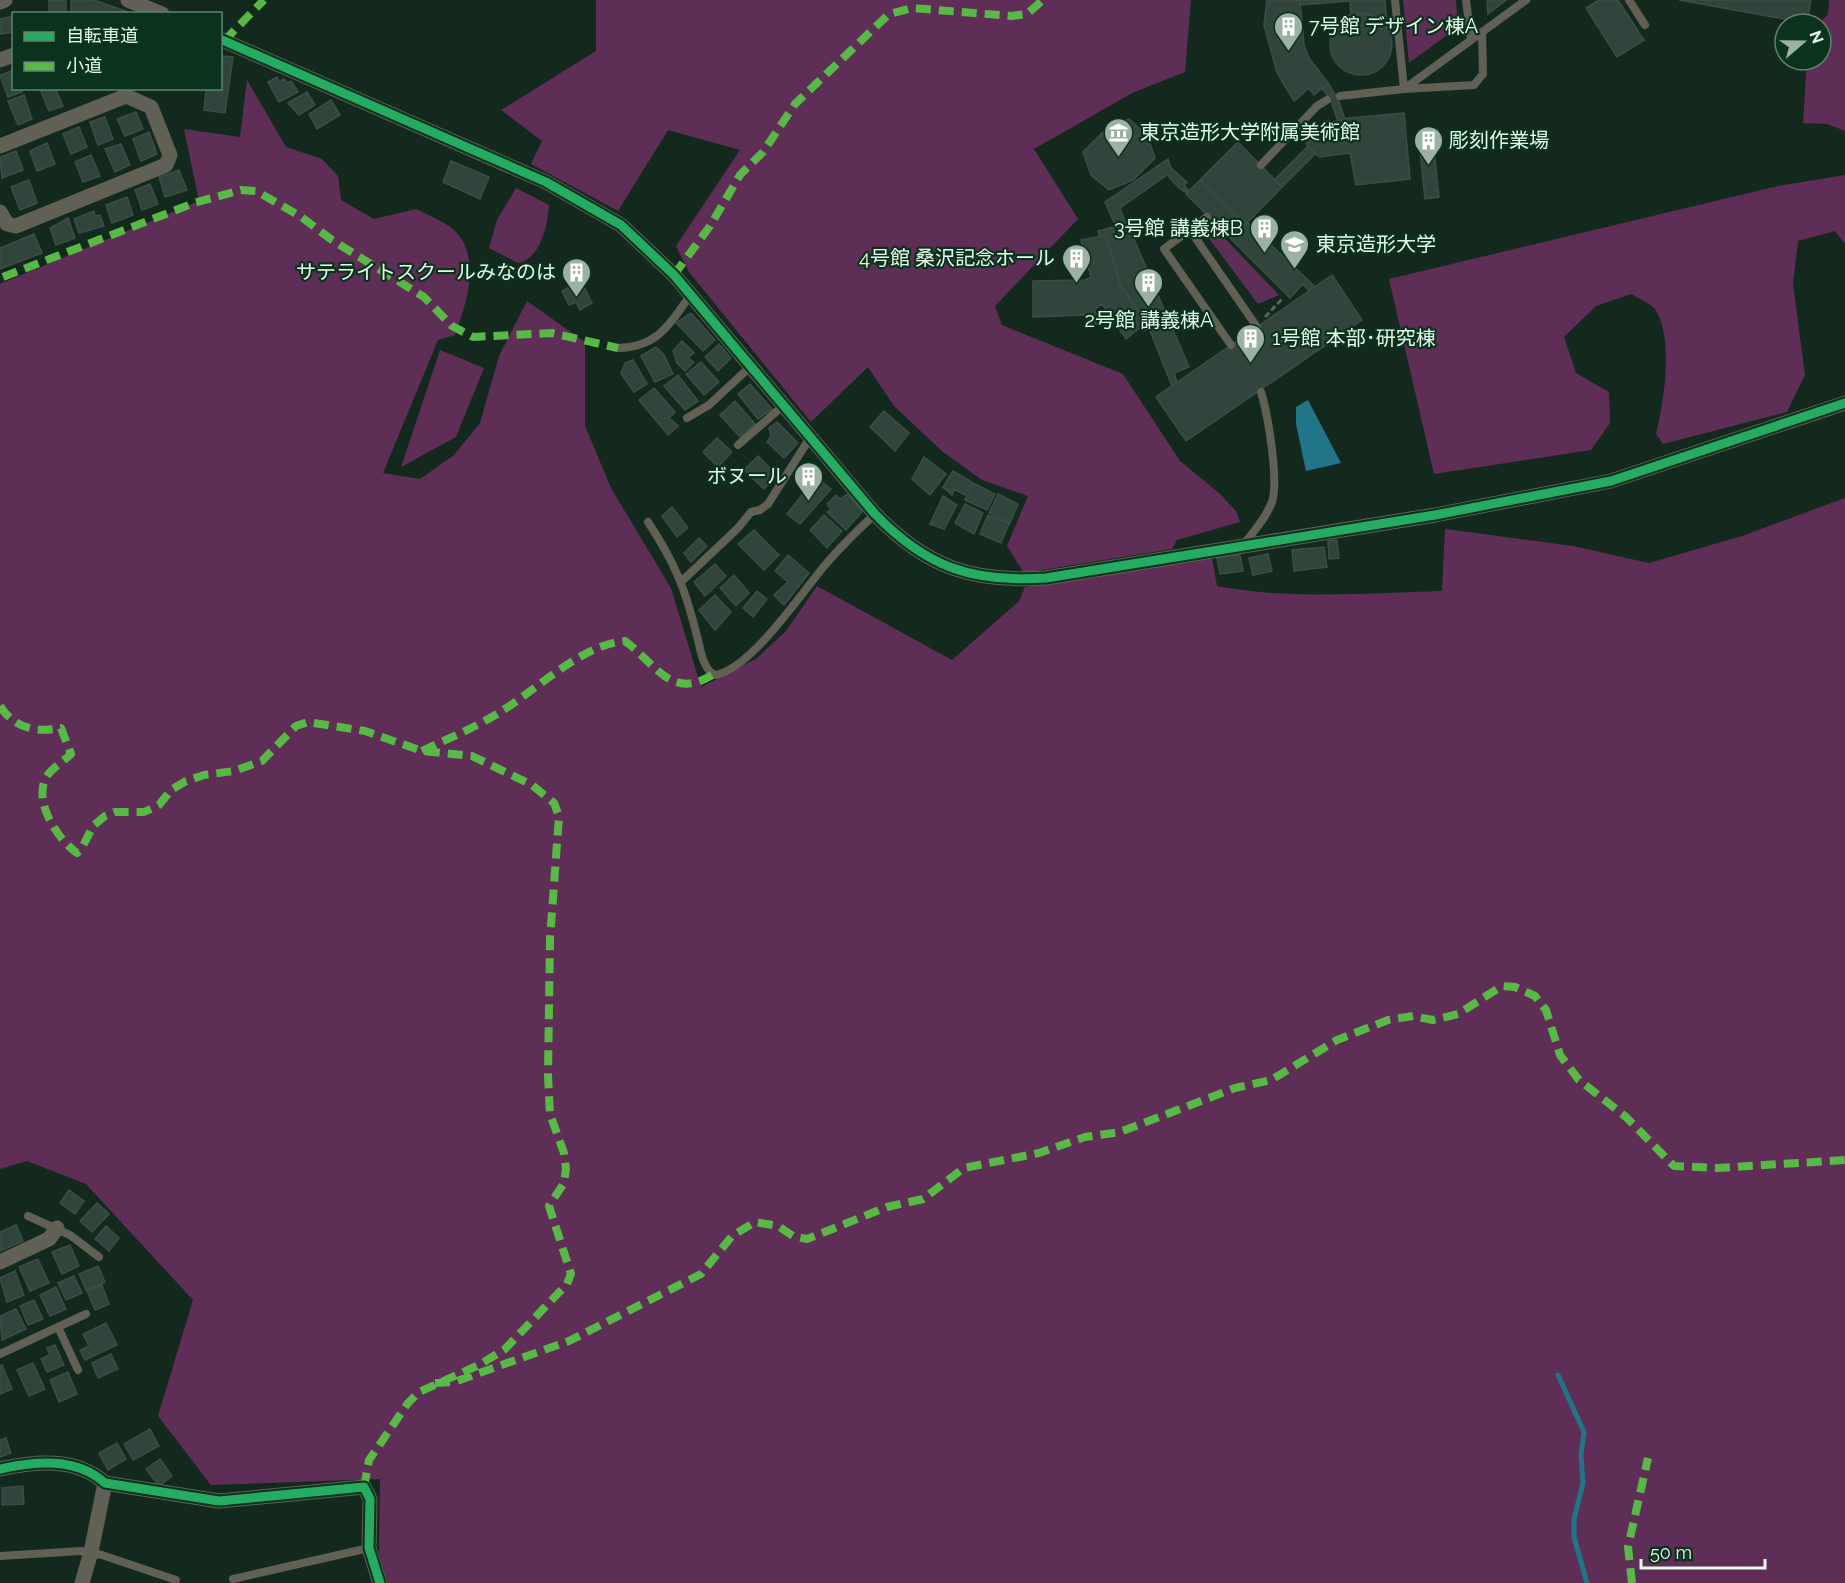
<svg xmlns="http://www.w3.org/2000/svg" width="1845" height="1583" viewBox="0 0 1845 1583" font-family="Raleway,'Noto Sans JP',sans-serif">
	<rect width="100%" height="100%" fill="#14291e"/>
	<path fill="#5f2e56" d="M596,0H1191L1185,72L1132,93L1034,149L1078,219L995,306L1002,325L1123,374L1180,461L1219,493L1236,511L1240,522L1177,540L1172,549L1024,573L1007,546L1028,496L982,480L943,452L894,406L868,367L811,422L689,272L676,246L740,150L668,130L618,211L531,164L542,141L501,110L596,51Z
		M1403,0H1456L1458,27L1409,63Z
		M1829,0H1845V131L1827,124L1803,123L1807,60H1821L1819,24L1828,14Z
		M247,80L286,147L322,159L338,176L341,200L374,219L416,209C427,215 443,221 453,229C483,256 466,304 455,335L438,340L383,473L420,479L454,455L480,423L499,356L527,301L585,342V426L611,488L671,588L701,687L756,659L786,631L817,586L952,660L1019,601L1025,587L1212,558L1217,586C1290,600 1368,593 1442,591L1445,529L1573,546L1649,563L1742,536L1845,498V1583H388L379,1554L380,1479L211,1485L158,1416L193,1300L86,1184L27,1161L0,1169V284L199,201L184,129L240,137Z
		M1845,175V244L1835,231L1798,241L1793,284L1805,375L1787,412L1663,444L1656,434C1664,403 1674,337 1655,309C1650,303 1638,298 1631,294L1596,306L1564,337L1576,373L1609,392L1610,423L1591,450L1434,474L1389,279L1778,186Z
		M516,188L549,205C548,224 541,259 518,263L489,248L497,220Z
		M1212,225L1279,295L1258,304L1205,233Z
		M440,350L484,368L456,437L401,467Z"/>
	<path fill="#217587" d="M1308,400L1341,463L1306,471L1296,424V407Z"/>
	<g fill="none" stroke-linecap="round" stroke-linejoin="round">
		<path stroke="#217587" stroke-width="5" d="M1558,1375L1584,1432L1581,1455L1583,1483L1574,1519V1537L1587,1583"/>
	</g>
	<path fill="#31453d" stroke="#3a4e46" stroke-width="1.5" d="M49,0L66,1V14H49Z
		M71,0H94L131,13L71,14Z
		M1267,0H1300L1304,45L1309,58L1328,83L1314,95L1309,88L1294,101L1277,73L1264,25Z
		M1300,0H1385L1387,28L1372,15H1351L1350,1L1300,5Z
		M1487,0H1506L1488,14Z
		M1599,0H1618L1644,40L1617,57L1586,8Z
		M1679,0H1811L1807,23Z
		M1330 44a31 31 0 1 1 62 0a31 31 0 1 1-62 0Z
		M14,16V32L0,34V19Z
		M220,56L233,57L225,113L204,110L206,90L220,88Z
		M14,70V88H21L22,92L8,97L0,75Z
		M277,77L279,82L284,79L287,83L291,81L298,92L279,102L268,82Z
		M1328,83L1338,99L1345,119L1338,121L1331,101L1322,88Z
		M55,88L63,106L49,111L40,89Z
		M307,92L315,105L299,115L288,103Z
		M24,95L32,119L18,125L8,101Z
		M331,100L340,115L317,129L309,114Z
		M136,112L143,129L125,136L117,119Z
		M1404,113L1410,179L1356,185L1350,153L1319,157L1306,144L1328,120L1331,123L1348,118Z
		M105,117L113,139L98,145L90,122Z
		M1129,119L1147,135L1155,158L1133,180L1109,190L1091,175L1083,152L1103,132Z
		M79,127L87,147L71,154L63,134Z
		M1432,131L1439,197L1425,199L1418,133Z
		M149,132L157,154L141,161L133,139Z
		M1238,142L1282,187L1245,225L1200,180Z
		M47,143L55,164L37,171L30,151Z
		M121,144L130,165L115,172L105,149Z
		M1308,146L1315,154L1282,187L1275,179Z
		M16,151L23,170L2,178L0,157Z
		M91,155L100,176L83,182L75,162Z
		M1168,159L1171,168L1187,182L1184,185L1189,191L1187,193L1179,188L1167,175L1120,208L1128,230L1125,231L1123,227L1117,229L1105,202Z
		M451,161L489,177L480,199L443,182Z
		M179,170L187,190L165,197L159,177Z
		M29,180L37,203L20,210L11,187Z
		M1200,180L1245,225L1247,222L1315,287L1309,291L1303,284L1290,298L1186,194Z
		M150,184L158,204L142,210L135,190Z
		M127,197L133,215L112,223L106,205Z
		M94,211L95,216L100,215L104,226L79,233L74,219Z
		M68,218L75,238L56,245L50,228Z
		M1113,227L1115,235L1130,230L1189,367L1174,373L1177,382L1172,386L1149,328L1151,327L1121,287L1106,235L1099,236L1098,231Z
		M34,234L42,253L0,269V248Z
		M1106,235L1121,287L1151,327L1144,331L1141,327L1126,339L1102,304L1094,310L1102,321L1094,326L1087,315L1033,317V281L1085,280L1091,277L1081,240Z
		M1332,275L1362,320L1186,441L1156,397Z
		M581,281L592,303L580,310L576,302L569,305L562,291Z
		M691,313L715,340L703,351L676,323Z
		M682,341L694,353L688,358L694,362L685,371L677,363L673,351Z
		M719,344L731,358L718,371L705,357Z
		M656,347L664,355L673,374L655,382L641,356Z
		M633,360L647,384L634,392L621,374L625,363Z
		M701,362L719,382L704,395L686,374Z
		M678,375L698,401L685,410L664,386Z
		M750,384L772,409L758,419L738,394Z
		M654,388L675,412L669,418L678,426L668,435L639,400Z
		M735,401L755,424L740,437L720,415Z
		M884,411L909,433L895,451L870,427Z
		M777,422L798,443L784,458L767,442L771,436L769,428Z
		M717,438L732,452L718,467L703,452Z
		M758,456L777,475L764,489L744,470Z
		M924,457L946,474L930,495L912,479Z
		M953,471L972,482L965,495L954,489L952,495L943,487Z
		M816,477L831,489L800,524L787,514Z
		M973,483L995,494L987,510L965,500Z
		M847,494L863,511L846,530L827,512L831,509L827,504L836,495L840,499Z
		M998,494L1018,504L1010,523L989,513Z
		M943,496L957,505L944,529L930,524Z
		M965,504L983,513L974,534L955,523Z
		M672,507L688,528L677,537L662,516Z
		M824,515L842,531L827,548L810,530Z
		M988,515L1009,524L1001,543L980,534Z
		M754,530L779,555L764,570L738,544Z
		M699,538L707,546L691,562L684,553Z
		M1337,540L1339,558L1329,559L1328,541Z
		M1324,547L1327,567L1294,571L1292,550Z
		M1268,554L1272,571L1253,575L1249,558Z
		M788,555L809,573L784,605L774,595L788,582L775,571Z
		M1240,555L1243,571L1220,574L1217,558Z
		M715,564L726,576L705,596L694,582Z
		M734,575L749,593L736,606L720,588Z
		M757,591L767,599L753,617L743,608Z
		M715,595L731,612L715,630L699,610Z
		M69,1190L84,1201L75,1214L60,1203Z
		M97,1203L109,1214L92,1232L80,1221Z
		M16,1225L23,1241L0,1251V1232Z
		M106,1226L119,1238L109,1251L95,1239Z
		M70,1245L79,1266L62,1274L52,1252Z
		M38,1259L49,1283L30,1291L19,1267Z
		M98,1266L105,1282L86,1290L79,1274Z
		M15,1271L24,1295L7,1302L0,1278Z
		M74,1276L82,1293L66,1300L58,1283Z
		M102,1285L109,1304L95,1310L87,1291Z
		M56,1287L66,1309L50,1316L40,1295Z
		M34,1300L43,1319L28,1325L20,1306Z
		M16,1309L26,1329L2,1340L0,1316Z
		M106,1323L117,1345L85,1360L80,1350L89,1346L83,1334Z
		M55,1345L64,1365L47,1372L41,1359L50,1355L47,1348Z
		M111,1354L118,1369L98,1378L92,1363Z
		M33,1363L45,1389L29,1396L17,1370Z
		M2,1365L12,1389L0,1394V1366Z
		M68,1372L77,1394L59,1402L50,1380Z
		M150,1429L159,1446L133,1460L124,1444Z
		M6,1438L11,1453L0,1457V1440Z
		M117,1443L126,1459L108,1470L99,1453Z
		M160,1459L172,1476L159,1486L146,1469Z
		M23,1486L24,1504L2,1505V1488Z"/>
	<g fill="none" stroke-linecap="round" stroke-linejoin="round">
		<path stroke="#5d645a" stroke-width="3" stroke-dasharray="6 3" stroke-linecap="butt" d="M1265,317L1282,299"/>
		<path stroke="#606054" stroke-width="8" d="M1395,0L1404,89L1474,85L1483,74L1482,32
			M1466,0L1471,40
			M1629,0L1645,25
			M1340,96L1404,89L1526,0
			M1261,165L1317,106L1327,100
			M1207,217L1164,249L1231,345
			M1190,230L1257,327
			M618,348C658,347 670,324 691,294
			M687,418L709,405L751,366
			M738,445L784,405
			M648,522C675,563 685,588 697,636C700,647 703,672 716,675C753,667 801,593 826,564C841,546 858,530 875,514
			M1244,544C1254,531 1266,518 1272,502C1279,480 1268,415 1261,392
			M682,581L738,528L751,512L760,510L768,504L811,436
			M28,1216L70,1235L99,1257
			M58,1327L78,1370
			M0,1354L86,1314
			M0,1556L81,1551L102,1555L176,1580
			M233,1579L369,1548"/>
		<path stroke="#606054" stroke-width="15" d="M128,0L162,14
			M0,2L5,0
			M220,39L546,182L621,225L674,275L875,514C926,567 972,583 1046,578L1435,515L1611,481L1845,403
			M0,60L14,55
			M0,146L126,96L151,107L170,155L166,165L16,226L7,224L0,212
			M0,1262L49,1239L57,1228
			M0,1469C36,1461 76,1457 105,1483L219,1501L364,1487L370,1499L369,1548L380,1583
			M82,1583L91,1552L105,1483"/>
		<path stroke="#58b947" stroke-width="8" stroke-dasharray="15 8" stroke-linecap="butt" d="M224,41L264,0
			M674,275L710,226L740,175L763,152L795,104L889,14L912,8L1011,16L1027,14L1043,0
			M3,277L194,203L241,190L256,191L300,216L332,240L424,297L452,326L473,337L552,333L618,348
			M0,706C14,728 36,733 61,728L71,754C64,761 52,768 47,776C32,800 57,839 77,853L81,850L93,826L105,816L115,812H144L159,805L171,790L186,781L204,775L234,771L262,761L296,726L308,722L365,731L422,751L472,756L532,785L554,803L559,816L550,939L548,1075L550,1114L564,1153L566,1169L564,1183L549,1206L571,1274L567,1284L505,1349L479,1365L419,1392L408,1403L369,1460L364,1487
			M422,751C447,739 474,728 497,714C534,692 582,644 625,641C654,662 671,701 712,675
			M435,1383L454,1382L569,1341L701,1274L732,1236L755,1222L778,1226L793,1236L807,1239L887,1207L923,1199L964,1168L1039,1153L1085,1137L1120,1132L1235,1088L1271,1080L1337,1040L1388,1020L1413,1016L1433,1020L1458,1014L1502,986L1515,987L1535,996L1546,1010L1560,1055L1579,1080L1626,1117L1674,1166L1718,1168L1845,1160
			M1632,1583L1628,1547L1648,1458"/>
		<defs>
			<path id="cycleway" d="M220,39L546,182L621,225L674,275L875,514C926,567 972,583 1046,578L1435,515L1611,481L1845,403
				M0,1469C36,1461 76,1457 105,1483L219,1501L364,1487L370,1499L369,1548L380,1583"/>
		</defs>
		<use href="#cycleway" stroke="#0b321d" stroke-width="13"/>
		<use href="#cycleway" stroke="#26ab63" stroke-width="9"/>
	</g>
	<defs>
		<symbol id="building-pin" viewBox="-11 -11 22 30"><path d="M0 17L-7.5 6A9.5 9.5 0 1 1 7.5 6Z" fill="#9cb1a3" stroke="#0b321d"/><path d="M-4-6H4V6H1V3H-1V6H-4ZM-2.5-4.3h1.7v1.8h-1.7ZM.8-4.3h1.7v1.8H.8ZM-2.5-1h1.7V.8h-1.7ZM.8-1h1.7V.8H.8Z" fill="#fff"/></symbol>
		<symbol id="museum-pin" viewBox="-11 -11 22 30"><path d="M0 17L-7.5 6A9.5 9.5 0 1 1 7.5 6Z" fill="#9cb1a3" stroke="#0b321d"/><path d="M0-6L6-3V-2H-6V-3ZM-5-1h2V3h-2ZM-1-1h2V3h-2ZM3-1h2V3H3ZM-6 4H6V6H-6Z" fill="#fff"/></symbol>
		<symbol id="university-pin" viewBox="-11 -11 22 30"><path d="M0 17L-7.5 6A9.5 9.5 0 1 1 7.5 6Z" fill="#9cb1a3" stroke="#0b321d"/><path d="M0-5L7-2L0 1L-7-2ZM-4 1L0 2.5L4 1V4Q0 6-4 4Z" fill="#fff"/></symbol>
	</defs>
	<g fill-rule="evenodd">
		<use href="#building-pin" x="1272" y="10" width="33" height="45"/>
		<use href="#museum-pin" x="1102" y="116" width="33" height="45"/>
		<use href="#building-pin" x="1412" y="124" width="33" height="45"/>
		<use href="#building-pin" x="1248" y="212" width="33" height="45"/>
		<use href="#university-pin" x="1278" y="228" width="33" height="45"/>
		<use href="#building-pin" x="1060" y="242" width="33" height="45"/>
		<use href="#building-pin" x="560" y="256" width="33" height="45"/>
		<use href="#building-pin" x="1132" y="266" width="33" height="45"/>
		<use href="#building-pin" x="1234" y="322" width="33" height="45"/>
		<use href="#building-pin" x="792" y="460" width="33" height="45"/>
	</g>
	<g text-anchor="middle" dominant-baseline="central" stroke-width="4.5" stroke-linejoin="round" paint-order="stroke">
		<g font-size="20" fill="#e5faeb" stroke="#0b321d" text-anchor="start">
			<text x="1309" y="26">7号館 デザイン棟A</text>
			<text x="1140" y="132">東京造形大学附属美術館</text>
			<text x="1449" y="140">彫刻作業場</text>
			<text x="1243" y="228" text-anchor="end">3号館 講義棟B</text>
			<text x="1316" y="244">東京造形大学</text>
			<text x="1055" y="258" text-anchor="end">4号館 桑沢記念ホール</text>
			<text x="556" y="272" text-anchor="end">サテライトスクールみなのは</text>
			<text x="1149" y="320" text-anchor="middle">2号館 講義棟A</text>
			<text x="1272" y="338">1号館 本部･研究棟</text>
			<text x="787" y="476" text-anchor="end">ボヌール</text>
		</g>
	</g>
	<rect x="12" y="12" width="210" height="78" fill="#0b321d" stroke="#62826f" stroke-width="1.5"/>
	<rect x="24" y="32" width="30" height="9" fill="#26ab63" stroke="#62826f" stroke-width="1.5"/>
	<text x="66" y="42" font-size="18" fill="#e5faeb">自転車道</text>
	<rect x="24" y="62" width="30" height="9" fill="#58b947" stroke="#62826f" stroke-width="1.5"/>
	<text x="66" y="72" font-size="18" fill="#e5faeb">小道</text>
	<g transform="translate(1803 42) rotate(70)"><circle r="28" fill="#0b321d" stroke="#62826f" stroke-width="1.5"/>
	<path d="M0-4.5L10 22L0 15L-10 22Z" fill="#9cb1a3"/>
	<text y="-9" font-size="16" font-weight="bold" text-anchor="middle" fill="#e5faeb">N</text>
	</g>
	<path d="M1641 1559v9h124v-9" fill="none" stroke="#e5faeb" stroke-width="3"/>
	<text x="1650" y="1559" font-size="18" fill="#e5faeb" stroke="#0b321d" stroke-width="4.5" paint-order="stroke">50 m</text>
</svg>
